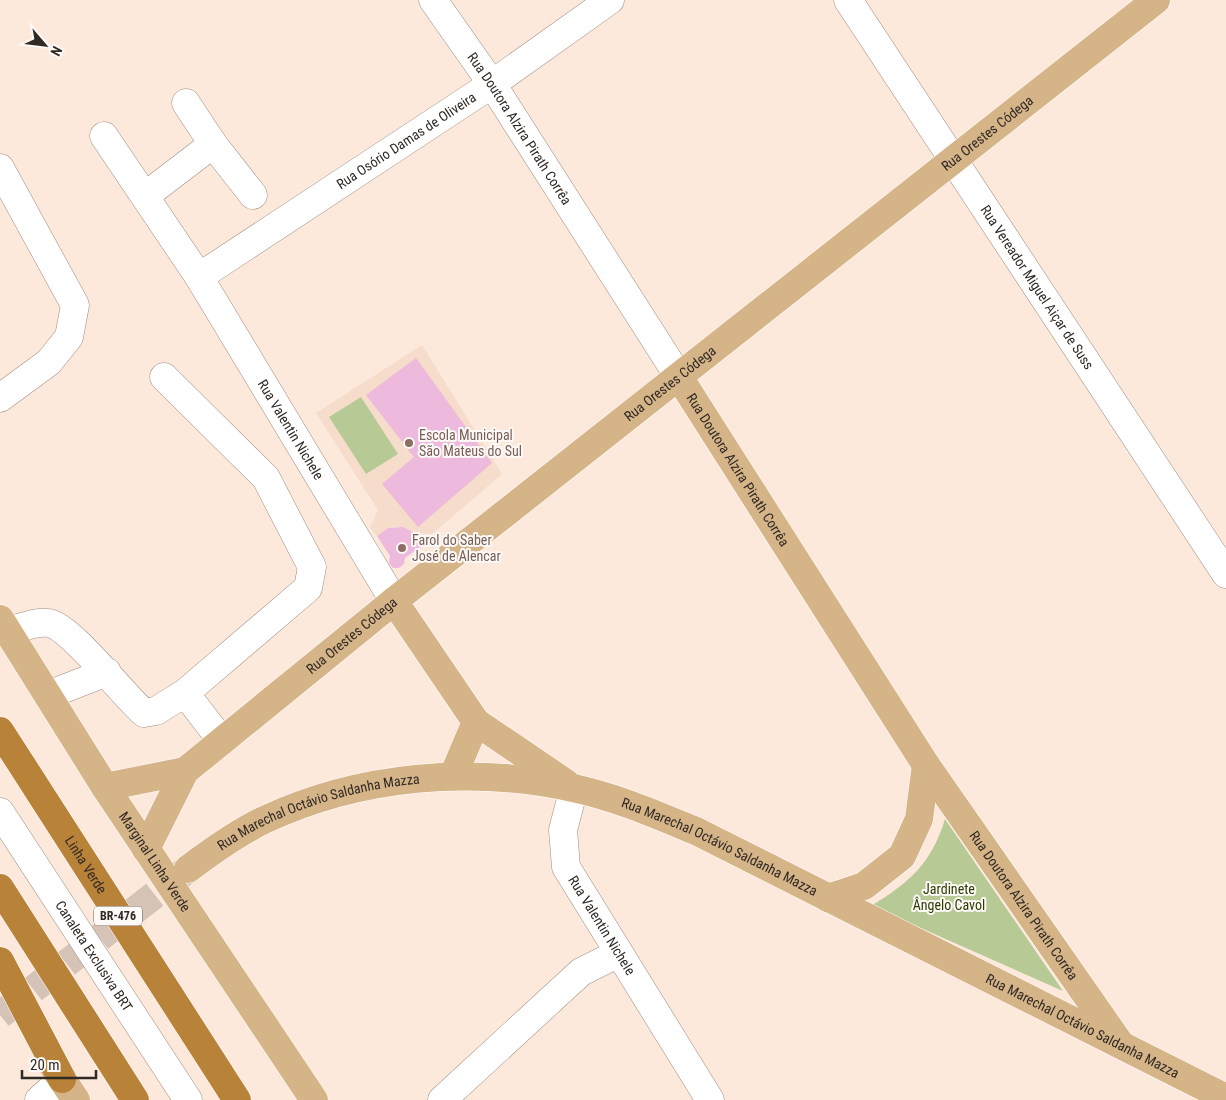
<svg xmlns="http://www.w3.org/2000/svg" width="1226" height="1100" viewBox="0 0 1226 1100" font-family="'Roboto Condensed',sans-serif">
	<rect width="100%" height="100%" fill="#fde9db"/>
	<path fill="#f6dcca" d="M422,345L502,474L432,534L415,533L403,527L388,528L377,536L370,528L378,510L316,413Z"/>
	<path fill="#b7ca95" d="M361,397L398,454L366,474L329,417Z
		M945,819L1063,991L871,906C910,882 931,864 945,819Z"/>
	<path fill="#edb9dc" d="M416,358L492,463L418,527L382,484L414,457L366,395Z
		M403,527L415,533L423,545L405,558L404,564L399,568H393L389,563L390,556L377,536L388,528Z"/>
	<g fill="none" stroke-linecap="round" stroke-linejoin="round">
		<path stroke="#d4c3b6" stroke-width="28" stroke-dasharray="28 14" stroke-linecap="butt" d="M0,1015L188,869"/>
		<defs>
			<g id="minor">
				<path id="s1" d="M433,0L492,84L679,377"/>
				<path id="s2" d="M848,0L1226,574"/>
				<path d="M186,103L213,144L253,195"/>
				<path id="s3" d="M104,136L199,277L394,601"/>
				<path d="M145,196L213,144"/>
				<path id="s4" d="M199,277L492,84L610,0"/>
				<path d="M0,398L49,362L69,337L75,305L0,168"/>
				<path d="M8,631C21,628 36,621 49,623C71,627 124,696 144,713L156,711L185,693L308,588L312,567L266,478L164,377"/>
				<path d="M185,693L222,741"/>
				<path d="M48,695L107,672"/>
				<path id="s5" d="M574,788L563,830L566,867L710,1100"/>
				<path id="s6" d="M0,812L188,1100"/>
				<path d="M39,1100L62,1079"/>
				<path d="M442,1100L581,972L619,953"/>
			</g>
			<g id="major">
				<path id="s7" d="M679,377L926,765L1119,1042"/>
				<path d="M394,601L476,722L566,783"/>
				<path id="s8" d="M0,619L105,787L314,1100"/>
				<path d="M453,776L476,722"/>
				<path d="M105,787L185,771"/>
				<path id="s9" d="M146,849L185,771L394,601L1156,0"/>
				<path id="s10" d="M188,869C212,851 237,833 264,820C360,775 471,766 573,788C616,797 657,815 698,832L1226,1098"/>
				<path d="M828,898L864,886L902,856L919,819L926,765"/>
				<path d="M49,1060L76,1100"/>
			</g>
			<g id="highway">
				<path id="s11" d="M0,731L237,1100"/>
				<path d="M0,888L135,1100"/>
				<path d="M0,961L62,1079"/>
			</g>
		</defs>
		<use href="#minor" stroke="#a08e81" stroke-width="29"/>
		<use href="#major" stroke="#fff" stroke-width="29"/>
		<use href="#highway" stroke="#fff" stroke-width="29"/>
		<use href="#minor" stroke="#fff" stroke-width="28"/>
		<use href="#major" stroke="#d5b488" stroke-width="28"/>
		<use href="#highway" stroke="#b98239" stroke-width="28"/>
	</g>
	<g fill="#8d6e63" stroke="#fdf9f7" stroke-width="2">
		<circle cx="409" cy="443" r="5"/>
		<circle cx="402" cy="548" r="5"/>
	</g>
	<g text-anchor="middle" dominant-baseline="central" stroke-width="4" stroke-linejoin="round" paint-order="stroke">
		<rect fill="#fdf9f7" stroke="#6e6763" stroke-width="1" x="94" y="906.5" width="48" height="19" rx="4"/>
		<g font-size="12" font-weight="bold" fill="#302924">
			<text x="118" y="916">BR-476</text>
		</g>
		<g font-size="14" fill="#302924" stroke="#fdf9f7">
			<text stroke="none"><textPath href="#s1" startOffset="155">Rua Doutora Alzira Pirath Corrêa</textPath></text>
			<text stroke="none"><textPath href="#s9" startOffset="1112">Rua Orestes Códega</textPath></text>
			<text stroke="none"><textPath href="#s4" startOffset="248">Rua Osório Damas de Oliveira</textPath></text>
			<text stroke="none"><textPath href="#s2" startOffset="344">Rua Vereador Miguel Aiçar de Suss</textPath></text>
			<text stroke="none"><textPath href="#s9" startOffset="708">Rua Orestes Códega</textPath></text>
			<text stroke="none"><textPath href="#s3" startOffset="348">Rua Valentin Nichele</textPath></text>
			<text stroke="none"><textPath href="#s7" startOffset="110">Rua Doutora Alzira Pirath Corrêa</textPath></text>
			<text stroke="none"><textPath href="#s9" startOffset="302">Rua Orestes Códega</textPath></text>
			<text stroke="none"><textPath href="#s10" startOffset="145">Rua Marechal Octávio Saldanha Mazza</textPath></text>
			<text stroke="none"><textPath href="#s10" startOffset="565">Rua Marechal Octávio Saldanha Mazza</textPath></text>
			<text stroke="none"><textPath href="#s8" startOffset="288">Marginal Linha Verde</textPath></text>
			<text stroke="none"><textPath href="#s11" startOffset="159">Linha Verde</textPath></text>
			<text stroke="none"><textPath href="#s7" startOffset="631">Rua Doutora Alzira Pirath Corrêa</textPath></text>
			<text stroke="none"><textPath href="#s5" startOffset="149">Rua Valentin Nichele</textPath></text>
			<text stroke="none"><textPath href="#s6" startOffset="172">Canaleta Exclusiva BRT</textPath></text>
			<text stroke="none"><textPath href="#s10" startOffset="970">Rua Marechal Octávio Saldanha Mazza</textPath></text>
		</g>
		<g font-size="14" fill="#785e54" stroke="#fdf9f7" text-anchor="start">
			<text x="419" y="435">Escola Municipal<tspan x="419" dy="16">São Mateus do Sul</tspan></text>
			<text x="412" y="540">Farol do Saber<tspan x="412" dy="16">José de Alencar</tspan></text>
		</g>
		<g font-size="14" fill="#2c3d00" stroke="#fdf9f7">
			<text x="949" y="889">Jardinete<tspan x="949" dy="16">Ângelo Cavol</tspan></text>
		</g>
	</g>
	<g transform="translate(45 45) rotate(118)" stroke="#fdf9f7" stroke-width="4" paint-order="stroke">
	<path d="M0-4L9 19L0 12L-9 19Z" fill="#302924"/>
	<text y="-8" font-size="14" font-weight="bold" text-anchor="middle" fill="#302924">N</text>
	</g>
	<path d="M22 1070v8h74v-8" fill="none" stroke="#302924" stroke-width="2.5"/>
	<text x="30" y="1070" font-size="15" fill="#302924" stroke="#fdf9f7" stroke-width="4" paint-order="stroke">20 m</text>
</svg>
